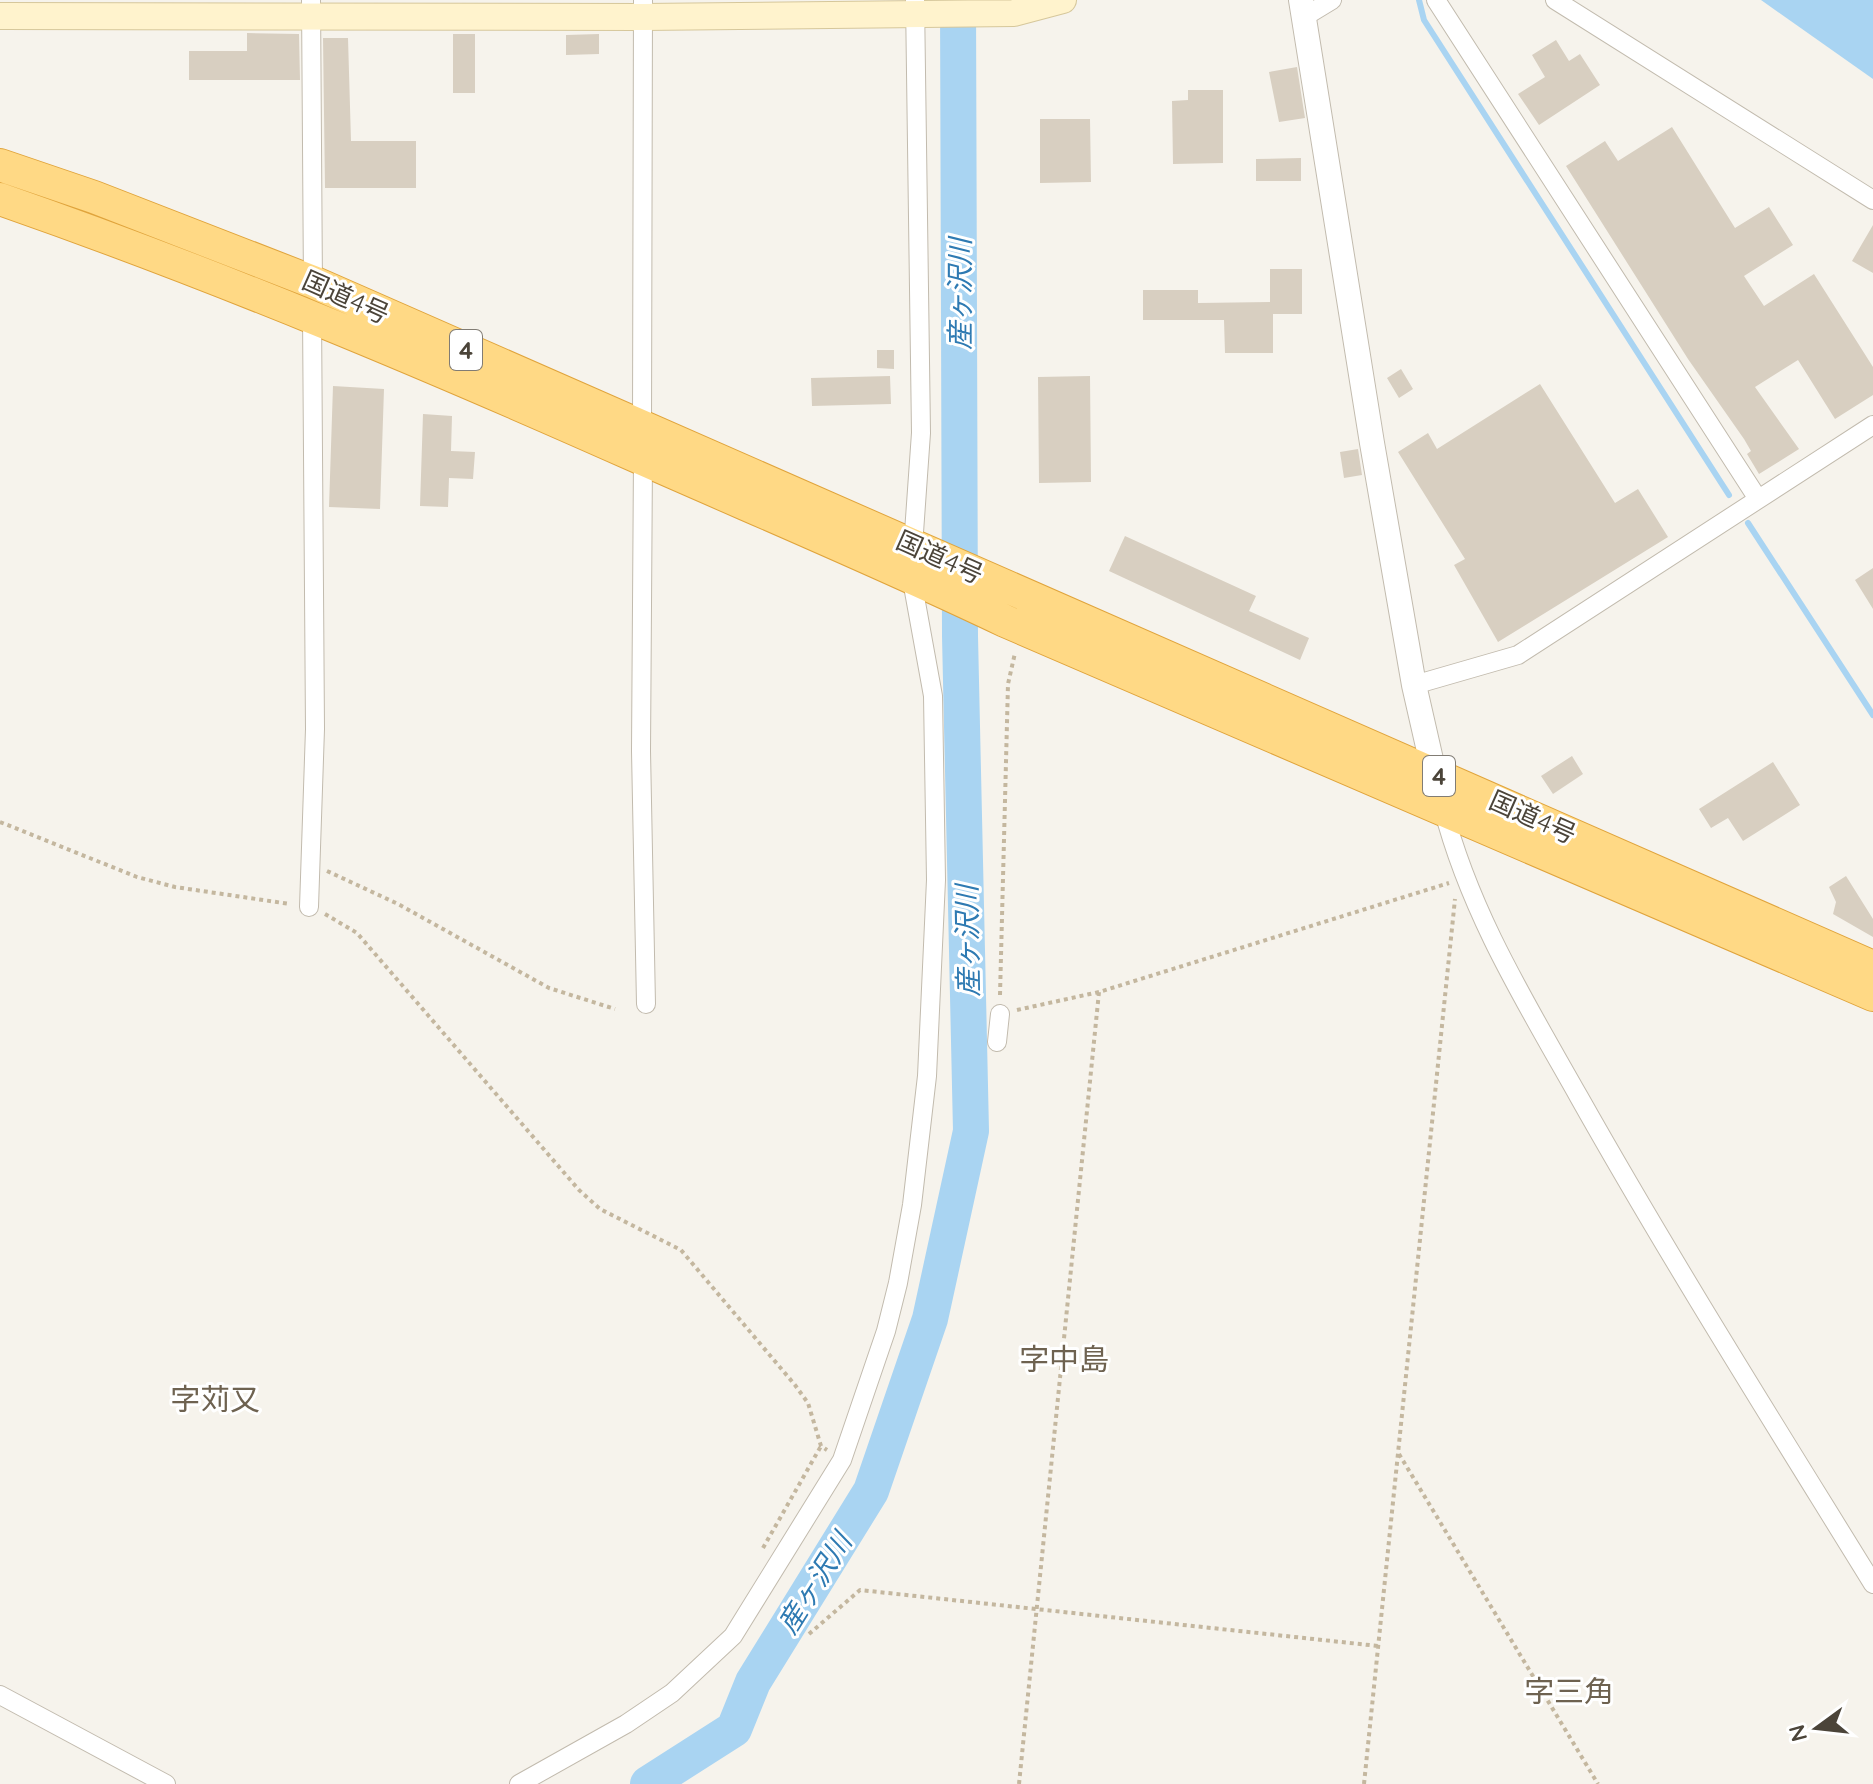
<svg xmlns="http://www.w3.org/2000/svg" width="1873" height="1784" viewBox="0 0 1873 1784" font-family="Quicksand,'Noto Sans JP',sans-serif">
	<rect width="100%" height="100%" fill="#f6f3ec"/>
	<path fill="#a9d4f2" d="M1761,0H1873V79Z"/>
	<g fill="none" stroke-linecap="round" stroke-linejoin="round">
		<path stroke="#a9d4f2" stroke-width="6" d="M1419,0L1424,20L1729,495
			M1748,523L1873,715"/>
		<path stroke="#a9d4f2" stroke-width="36" d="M648,1784L734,1729L753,1682L871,1491L930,1319L971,1131L960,636L958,0"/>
	</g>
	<path fill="#d8cfc1" d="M247,33L299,34L300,80H189V51H247Z
		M453,34H475V93H453Z
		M599,34V54L566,55V35Z
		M323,38H348L351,141H416V188H325Z
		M1556,40L1569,61L1580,54L1600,85L1539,125L1518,94L1545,77L1532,55Z
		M1297,67L1305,118L1279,122L1269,72Z
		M1188,90H1223V163L1173,164L1172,101L1188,100Z
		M1040,119H1090L1091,182L1040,183Z
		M1672,127L1735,228L1769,207L1793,245L1744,276L1764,306L1814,274L1873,367V395L1835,419L1798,360L1755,387L1799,449L1759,474L1747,454L1751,451L1744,439L1688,359L1566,166L1605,141L1618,161Z
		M1301,158V181H1256V159Z
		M1873,225V273L1852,261Z
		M1270,269H1302V314H1273V353H1225L1224,320H1143V290H1198V303L1270,302Z
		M877,350H894V369L877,368Z
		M1401,369L1413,389L1399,398L1387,378Z
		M890,376L891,404L812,406L811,378Z
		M1090,376L1091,482L1039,483L1038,377Z
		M1540,384L1615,503L1638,489L1668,537L1498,642L1454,565L1465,559L1398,452L1428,433L1437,449Z
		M333,386L384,389L380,509L329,507Z
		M423,414L452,416L451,451L475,452L473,479L449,478L448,507L420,506Z
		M1358,449L1362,475L1344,478L1340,452Z
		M1125,536L1256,596L1249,611L1309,638L1300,660L1109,571Z
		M1873,568V609L1855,580Z
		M1572,756L1583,774L1553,794L1541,776Z
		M1773,762L1800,805L1743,841L1728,818L1711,828L1699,809Z
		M1846,876L1873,919V937L1833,914L1836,902L1829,887Z"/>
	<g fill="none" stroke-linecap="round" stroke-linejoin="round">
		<defs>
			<path id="minor" d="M311,0L313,288
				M1436,0L1758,499
				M1555,0L1873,200
				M1304,17L1332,0
				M642,425L643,0
				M643,459L641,751L646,1004
				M1414,685L1518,655L1873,425
				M1443,808C1470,913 1526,1003 1579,1097C1672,1262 1773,1422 1873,1584
				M309,907L315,729L312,314
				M997,1042L1000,1014
				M0,1695L166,1784
				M519,1784L626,1724L672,1693L733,1636L842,1460L886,1331L898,1283L912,1205L927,1076L936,880L933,696L911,575L921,433L915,0"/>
			<path id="tertiary" d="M1301,0L1372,443L1414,685L1437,786"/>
			<path id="secondary" d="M0,16L643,17L1014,13L1063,0"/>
			<path id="trunk" d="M0,165L94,197L313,282L1873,967
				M0,199C218,275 429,364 640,458C762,512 884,563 1005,621L1873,995"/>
		</defs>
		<use href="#minor" stroke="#c2bbae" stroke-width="20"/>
		<use href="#tertiary" stroke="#c2bbae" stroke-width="26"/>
		<use href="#secondary" stroke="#d6c79b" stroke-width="28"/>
		<use href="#trunk" stroke="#e0a43c" stroke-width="34"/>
		<path stroke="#c4b79f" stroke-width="4" stroke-dasharray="4 4" stroke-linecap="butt" d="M0,822L137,877L175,887L290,904
			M327,871L398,904L549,988L615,1009
			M325,914L357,933L579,1190L600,1209L681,1250L795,1385L808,1403L821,1446L827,1450
			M1000,995L1008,684L1015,653
			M1017,1010L1099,992L1449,883
			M1399,1454L1598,1784
			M763,1548L821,1446
			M809,1634L860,1590L1378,1646
			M1019,1784L1099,992
			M1364,1784L1455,899"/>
		<use href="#minor" stroke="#fff" stroke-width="18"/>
		<use href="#tertiary" stroke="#fff" stroke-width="24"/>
		<use href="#secondary" stroke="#fff3cd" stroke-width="26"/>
		<use href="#trunk" stroke="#ffd985" stroke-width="32"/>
	</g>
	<g text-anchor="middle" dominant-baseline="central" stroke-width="6" stroke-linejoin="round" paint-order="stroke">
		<g fill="#fff" stroke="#817c74" stroke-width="2">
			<rect x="450" y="330" width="32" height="40" rx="6"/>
			<rect x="1423" y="756" width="32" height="40" rx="6"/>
		</g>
		<g font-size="24" font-weight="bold" fill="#4b4439">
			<text x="466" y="350">4</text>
			<text x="1439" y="776">4</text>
		</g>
		<g font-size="26" fill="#4b4439" stroke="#fff">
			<text transform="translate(346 297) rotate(24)">国道4号</text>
			<text transform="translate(940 557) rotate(24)">国道4号</text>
			<text transform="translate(1533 817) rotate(24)">国道4号</text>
		</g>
		<g font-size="28" font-style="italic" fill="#2e7ab2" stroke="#fff">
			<text transform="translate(959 294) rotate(-90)">産ヶ沢川</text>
			<text transform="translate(967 941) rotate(-91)">産ヶ沢川</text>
			<text transform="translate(814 1583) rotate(-58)">産ヶ沢川</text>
		</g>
		<g font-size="30" fill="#6e6250" stroke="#fff">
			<text x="1064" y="1359">字中島</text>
			<text x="215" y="1399">字苅又</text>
			<text x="1569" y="1691">字三角</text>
		</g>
	</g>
	<g transform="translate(1817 1728) rotate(255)" stroke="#ffffff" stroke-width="6" paint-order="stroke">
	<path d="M0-6L14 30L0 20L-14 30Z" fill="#4b4439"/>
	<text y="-12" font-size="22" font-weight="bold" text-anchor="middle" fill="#4b4439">N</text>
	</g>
</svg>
